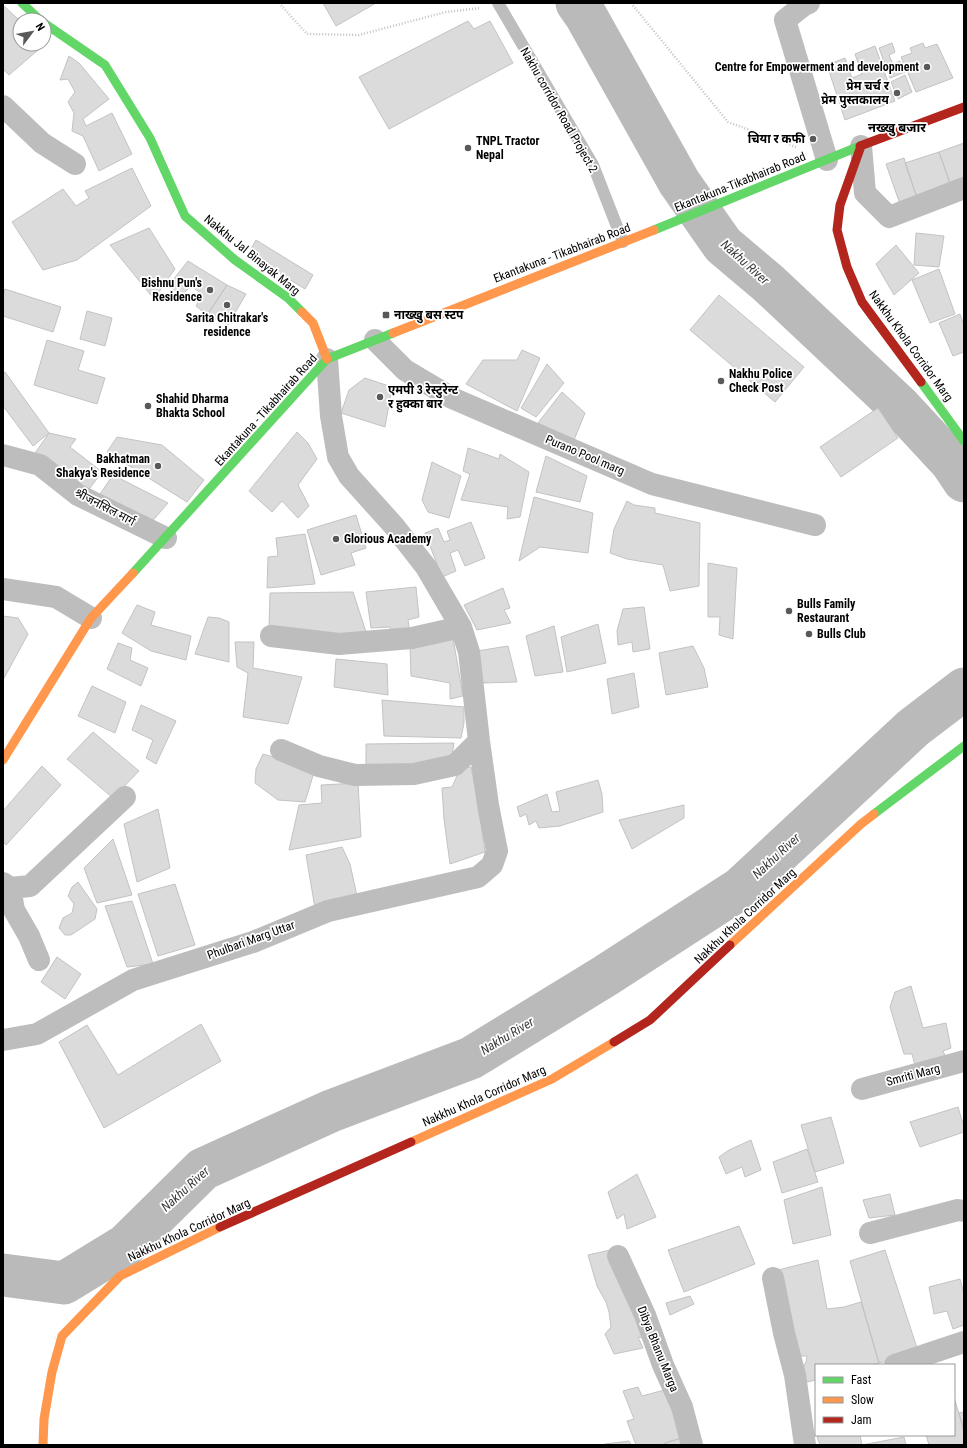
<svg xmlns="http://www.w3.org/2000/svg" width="967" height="1448" viewBox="0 0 967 1448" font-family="'Roboto Condensed','Noto Sans Devanagari',sans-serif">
	<rect width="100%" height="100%" fill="#fff"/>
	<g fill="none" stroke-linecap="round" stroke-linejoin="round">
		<path stroke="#bababa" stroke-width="43" d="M577,3L586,16L679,182L723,245L768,283L901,408L952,463L964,481
			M3,1275L64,1283L126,1245L203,1169L331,1111L471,1058L605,976L741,888L913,728L964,689"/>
	</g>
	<path fill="#dbdbdb" stroke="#c3c3c3" d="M323,3H376L336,26Z
		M3,5L20,21V44H44V43L45,44L9,75L3,69Z
		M468,21L474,29L490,21L513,63L389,129L359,77Z
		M892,43L895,52L889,55L893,64L900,61L905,72L890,78L879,48Z
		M923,43L925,48L937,44L953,78L916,92L901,57L912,53L910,48Z
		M875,46L895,101L845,120L827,65L845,58L852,78L862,74L855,54Z
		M69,56L79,63L109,99L83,119L86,126L112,113L132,154L99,171L83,136L72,131L74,113L68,102L75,92L68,79L60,80Z
		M905,75L912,92L898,99L891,82Z
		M964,143V185L952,189L939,152Z
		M939,152L952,189L918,201L905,163Z
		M904,158L918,201L901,207L886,164Z
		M132,168L151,206L77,260L43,270L12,222L63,189L76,206L89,198L85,191Z
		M149,228L175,269L154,299L110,245Z
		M916,233L944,236L939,267L914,265Z
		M256,240L313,275L305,289L248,254Z
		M896,245L919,273L894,295L876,264Z
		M188,261L227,285L207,315L196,306L202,294L191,286L181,296L169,285Z
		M939,269L955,314L930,323L912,280Z
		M227,285L246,294L228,325L207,315Z
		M5,289L61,307L53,332L3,316V296Z
		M719,295L804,367L775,402L690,330Z
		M87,311L112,318L105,346L80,339Z
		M960,314L964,325V352L953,356L939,323Z
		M47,340L84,351L78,370L105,378L97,404L34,385Z
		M522,350L540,358L517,411L466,384L483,360H517Z
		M547,364L564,383L536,417L521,408Z
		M5,372L49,433L33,446L3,406V374Z
		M365,378L392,387L385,427L341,413L349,390Z
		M562,392L585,413L574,440L538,423Z
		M878,408L898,438L841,477L820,447Z
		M297,432L308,443L317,459L298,485L309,506L298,518L282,501L272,512L249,491Z
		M49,433L76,439L70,447L102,472L87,492L35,453Z
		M117,437L162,445L204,480L187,502L107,452Z
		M468,448L499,459L500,454L529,472L520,517L507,519L508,507L461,500L470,474L463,471Z
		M546,456L587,476L580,502L536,492Z
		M432,462L461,476L449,518L428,512L422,500Z
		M113,475L168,503L149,525L98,497Z
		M534,497L593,513L588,553L540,547L519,561Z
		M627,501L634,505L655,508V513L700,523L699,586L670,591L663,565L627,559L610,553L614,529Z
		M356,515L366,548L351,553L355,565L321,575L307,530Z
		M471,522L485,558L465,566L458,550L450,553L456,571L442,577L425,533L438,528L444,542L450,540L447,531Z
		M305,534L315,584L267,588L268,557L278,556L276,538Z
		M708,563L737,568L733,639L719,635L720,617H708Z
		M416,587L419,617L408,620L410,634L392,636L390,627L371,628L366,592Z
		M503,588L510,608L504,610L511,623L477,630L464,605Z
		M353,592L366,632L333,635L269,628L270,593Z
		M137,605L155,612L151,625L191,636L186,660L151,651L122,633Z
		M644,607L650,649L633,652L632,642L618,645L617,631L623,609Z
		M3,616L18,618L28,634L3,680Z
		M208,617L219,618L229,622V662L195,654Z
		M598,624L606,663L567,672L561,637Z
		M554,626L563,672L535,676L526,636Z
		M453,638L463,696L450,699V683L411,676L410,645Z
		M235,642H254L253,668L302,677L288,724L243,717L248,673L237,667Z
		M118,643L132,648L130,660L148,668L141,686L107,669Z
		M508,646L517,682L483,683L477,651Z
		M693,646L704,668L708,687L666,695L659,653Z
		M336,659L387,664L388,695L334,687Z
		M634,673L639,707L612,714L607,679Z
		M92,686L126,702L115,733L78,716Z
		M382,700L464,707V723L461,738L384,736Z
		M141,705L176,721L156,764L146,758L153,740L132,730Z
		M93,732L139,771L113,798L67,759Z
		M454,743L451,762L366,767V744Z
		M263,754L315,769L305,802L278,800L255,783L256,769Z
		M42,766L61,785L6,845L3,842V811Z
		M461,767H471L478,802L485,852L450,864L444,819L442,788L452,787Z
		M598,780L602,794L603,812L560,826L539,828L536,821L529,825L526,814L520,817L517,807L547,794L552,812L560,811L556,792Z
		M358,783L361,837L289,850L299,805L322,803L321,785Z
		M684,805V818L632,849L619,820Z
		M158,809L170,868L137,882L124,824Z
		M113,839L132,895L97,903L84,868Z
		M342,847L350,864L357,896L315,908L306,855Z
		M78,882L97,909L95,919L71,935H65L59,928L63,918L72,913L74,904L68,896L72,887Z
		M175,884L195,945L158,956L138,894Z
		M132,901L153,964L127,967L105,906Z
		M57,957L81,974L65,999L41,982Z
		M911,986L923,1028L946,1023L951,1048L943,1051L947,1060L916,1069L912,1054H904L890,1007L895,992Z
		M201,1024L221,1061L104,1128L59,1042L87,1025L118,1075Z
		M958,1107L964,1127V1132L920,1147L910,1122Z
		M831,1117L844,1163L815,1172L801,1125Z
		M751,1140L761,1170L745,1177L742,1167L726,1174L719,1157L729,1150Z
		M807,1149L818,1182L782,1193L773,1162Z
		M637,1174L656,1217L627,1229L624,1214L617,1219L608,1192Z
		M822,1187L831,1235L793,1244L784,1200Z
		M890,1194L895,1215L869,1218L863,1200Z
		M739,1226L755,1264L684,1292L668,1250Z
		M619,1248L648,1339L638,1337L643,1348L614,1354L605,1334L611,1327L609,1312L606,1302L597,1286L588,1255Z
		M885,1250L919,1354L879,1363L850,1261Z
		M818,1260L827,1309L844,1307L861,1302L879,1363L871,1365H816V1380L807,1382L802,1369L806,1362L807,1356H800L778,1270Z
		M960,1279L964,1294V1325L953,1329L947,1311L934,1314L929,1287Z
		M690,1296L694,1304L670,1315L666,1303Z
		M638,1387L642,1396L668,1389L685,1437L668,1442L662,1445H636L627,1421L634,1419L623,1391Z
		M954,1397L964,1431V1445H929L926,1435H954Z
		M964,1412V1431L959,1413Z
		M822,1435H860L862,1445L904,1437L906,1445H820L817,1437Z
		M685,1437L688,1445H662L668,1442Z
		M629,1441L631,1445H605V1444Z"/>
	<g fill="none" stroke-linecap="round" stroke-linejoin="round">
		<path stroke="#c2c2c2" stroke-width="2.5" stroke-dasharray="1 2" stroke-linecap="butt" d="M279,3L307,34L359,35L446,12L481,8
			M631,3L728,122L796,147"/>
		<path stroke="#bdbdbd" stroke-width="12" d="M498,3L593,165L623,242"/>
		<path stroke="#bdbdbd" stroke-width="22" d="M809,3L804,5L785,20L827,160
			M3,106L42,143L75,164
			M861,146L865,193L889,217L964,188
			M375,340L405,370L452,398L652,484L815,525
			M3,455L40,465L78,495L166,538
			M3,589L56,597L91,618
			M271,636L339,644L412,638L461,627
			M281,750L319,766L355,775L414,774L455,765L479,741
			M3,883L10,888L30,886L125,797
			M10,888L14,910L29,936L39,960
			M3,1040L37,1034L133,980L253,942L328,911L478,877L492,865L497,851L488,805L479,741L469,652L461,627L426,567L394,526L349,476L338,457L331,416L327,359
			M862,1089L964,1061
			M870,1233L958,1210L964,1211
			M618,1256L645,1315L663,1365L682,1407L692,1445
			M773,1278L784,1333L795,1375L805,1445
			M895,1365L964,1342"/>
		<path stroke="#63d668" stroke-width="9" d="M22,3L40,20
			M44,23L105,65L150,138L185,216L235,260L288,298L302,312
			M654,230L860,146
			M921,382L964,441
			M133,573L327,359L393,333
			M874,814L964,746"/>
		<path stroke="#ff974d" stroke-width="9" d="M302,312L313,323L327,359
			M393,333L654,230
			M3,760L91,618L133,573
			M730,945L861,824L874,814
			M411,1142L552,1079L614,1042
			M43,1445L44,1419L52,1372L62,1336L120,1276L220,1227"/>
		<path stroke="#b3261e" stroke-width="9" d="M860,146L964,107
			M861,146L840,205L837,230L847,267L862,302L921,382
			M614,1042L650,1020L730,945
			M220,1227L411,1142"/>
	</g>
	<g fill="#595959" stroke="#fff" stroke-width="1.5">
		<circle cx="927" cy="67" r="4"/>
		<circle cx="897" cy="93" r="4"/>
		<circle cx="813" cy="139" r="4"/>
		<circle cx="468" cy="148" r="4"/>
		<circle cx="210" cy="290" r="4"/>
		<circle cx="227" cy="305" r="4"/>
		<rect x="382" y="311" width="8" height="8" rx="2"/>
		<circle cx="721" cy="381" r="4"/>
		<circle cx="380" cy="397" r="4"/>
		<circle cx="148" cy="406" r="4"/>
		<circle cx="158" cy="466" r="4"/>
		<circle cx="336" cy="539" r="4"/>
		<circle cx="789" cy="611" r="4"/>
		<circle cx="809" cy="634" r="4"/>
	</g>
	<g text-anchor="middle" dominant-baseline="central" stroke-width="3.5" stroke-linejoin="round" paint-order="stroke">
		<g font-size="12" font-weight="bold" fill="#000" stroke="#fff" text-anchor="start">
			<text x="919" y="67" text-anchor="end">Centre for Empowerment and development</text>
			<text x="889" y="86" text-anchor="end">प्रेम चर्च र<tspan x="889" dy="14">प्रेम पुस्तकालय</tspan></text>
			<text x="805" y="139" text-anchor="end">चिया र कफी</text>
			<text x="476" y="141">TNPL Tractor<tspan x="476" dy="14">Nepal</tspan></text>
			<text x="202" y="283" text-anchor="end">Bishnu Pun's<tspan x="202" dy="14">Residence</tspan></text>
			<text x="394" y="315">नाख्खु बस स्टप</text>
			<text x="227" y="318" text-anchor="middle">Sarita Chitrakar's<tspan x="227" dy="14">residence</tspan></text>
			<text x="729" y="374">Nakhu Police<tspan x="729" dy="14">Check Post</tspan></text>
			<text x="388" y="390">एमपी 3 रेस्टुरेन्ट<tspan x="388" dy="14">र हुक्का बार</tspan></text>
			<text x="156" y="399">Shahid Dharma<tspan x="156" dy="14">Bhakta School</tspan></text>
			<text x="150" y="459" text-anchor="end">Bakhatman<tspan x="150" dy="14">Shakya's Residence</tspan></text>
			<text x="344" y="539">Glorious Academy</text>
			<text x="797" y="604">Bulls Family<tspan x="797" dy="14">Restaurant</tspan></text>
			<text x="817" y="634">Bulls Club</text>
		</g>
		<g font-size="12" fill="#000" stroke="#fff">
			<text transform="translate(559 110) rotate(60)">Nakhu corridor Road Project 2</text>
			<text transform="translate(740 182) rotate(-22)">Ekantakuna-Tikabhairab Road</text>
			<text transform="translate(562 253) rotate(-21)">Ekantakuna - Tikabhairab Road</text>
			<text transform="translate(252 255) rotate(39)">Nakkhu Jal Binayak Marg</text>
			<text transform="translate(911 346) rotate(54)">Nakkhu Khola Corridor Marg</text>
			<text transform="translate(266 410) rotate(-48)">Ekantakuna - Tikabhairab Road</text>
			<text transform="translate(585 455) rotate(23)">Purano Pool marg</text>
			<text transform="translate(105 507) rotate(28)">श्रीजनसिल मार्ग</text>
			<text transform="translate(745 916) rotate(-43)">Nakkhu Khola Corridor Marg</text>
			<text transform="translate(251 940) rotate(-20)">Phulbari Marg Uttar</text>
			<text transform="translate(913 1075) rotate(-15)">Smriti Marg</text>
			<text transform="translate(484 1096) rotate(-24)">Nakkhu Khola Corridor Marg</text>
			<text transform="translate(189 1230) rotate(-25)">Nakkhu Khola Corridor Marg</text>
			<text transform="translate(658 1349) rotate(68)">Dibya Bhanu Marga</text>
		</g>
		<g font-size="13" font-weight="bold" fill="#000" stroke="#fff">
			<text x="897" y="127">नख्खु बजार</text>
		</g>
		<g font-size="13" font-style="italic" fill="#3d3d3d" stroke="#fff">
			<text transform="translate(745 262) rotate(42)">Nakhu River</text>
			<text transform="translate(776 856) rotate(-43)">Nakhu River</text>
			<text transform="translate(507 1036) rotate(-31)">Nakhu River</text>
			<text transform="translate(185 1189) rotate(-42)">Nakhu River</text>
		</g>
	</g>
	<rect width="967" height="1448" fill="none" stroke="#000000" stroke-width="8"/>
	<rect x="815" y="1364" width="140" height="72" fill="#ffffff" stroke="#999999"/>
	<rect x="823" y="1377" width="20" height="6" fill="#63d668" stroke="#999999"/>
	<text x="851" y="1384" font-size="12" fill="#000000">Fast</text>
	<rect x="823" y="1397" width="20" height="6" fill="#ff974d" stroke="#999999"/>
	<text x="851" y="1404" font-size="12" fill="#000000">Slow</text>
	<rect x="823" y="1417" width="20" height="6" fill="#b3261e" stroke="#999999"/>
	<text x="851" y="1424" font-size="12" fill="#000000">Jam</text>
	<g transform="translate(32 32) rotate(58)"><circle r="19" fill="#ffffff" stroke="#999999"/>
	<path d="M0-3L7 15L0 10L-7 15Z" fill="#595959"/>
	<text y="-6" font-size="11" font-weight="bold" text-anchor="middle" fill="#000000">N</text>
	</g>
</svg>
